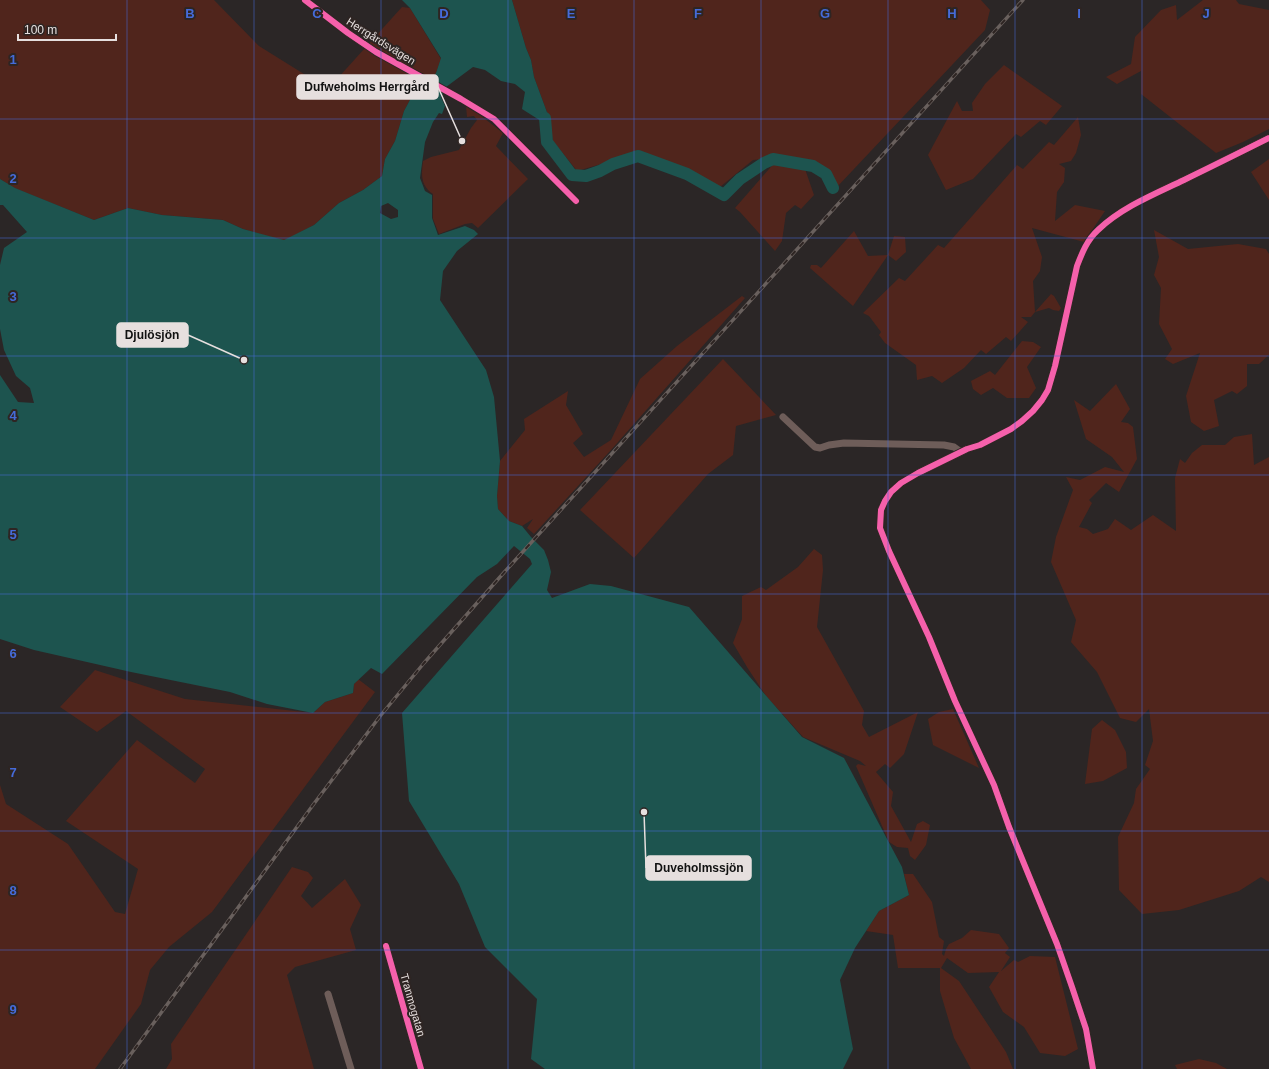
<svg xmlns="http://www.w3.org/2000/svg" width="1269" height="1069" viewBox="0 0 1269 1069" font-family="Arial,sans-serif">
	<rect width="100%" height="100%" fill="#2b2626"/>
	<path fill="#50251c" d="M0,0H214L259,46L328,89L402,7L410,8L441,59L436,73L428,85L419,90L411,98L404,111L395,141L385,159L382,176L363,190L339,203L314,225L284,241L243,229L223,220L162,215L128,208L94,220L14,188L0,179Z
		M512,0H981L990,10L985,30L837,187L822,168L805,162L778,158L753,160L720,187L662,159L640,153L577,171L553,141L548,115L534,77L531,60L526,48Z
		M1203,0H1236L1239,4L1269,10V129L1243,142L1216,153L1141,94V71L1117,84L1106,77L1131,64L1135,37L1161,10L1176,5L1177,20Z
		M1004,65L1062,106L1046,125L1040,121L1021,137L1016,134L973,179L946,190L928,155L957,101L962,111H973L972,103L985,84Z
		M466,106L471,108L503,133L496,146L528,179L478,228L472,223L465,224L439,234L433,219V194C421,186 421,175 423,161L431,157L459,150L471,128L477,120L474,116L467,117Z
		M1078,117L1081,135L1076,153L1071,161L1059,164L1065,168L1064,182L1057,192L1055,221L1075,205L1105,211L1084,242L1032,228L1042,257L1040,271L1033,281L1035,312L1051,294L1054,296L1061,308L1059,311L1053,310L1049,308L1035,312L1031,317H1021L1028,322L1011,341L1006,337L986,354L981,350L964,368L942,383L932,376L917,380L916,365L885,343L879,335L881,332L869,316L863,313L899,278L905,281L938,245L944,248L1017,165L1023,169L1049,142L1054,145Z
		M1269,159V200L1251,172Z
		M776,161L804,166L814,195L801,209L795,205L786,213L782,241L775,251L740,212L735,208Z
		M1154,230L1188,249L1238,244L1266,249L1269,254V355L1259,364H1247V386L1237,394L1232,391L1214,400L1219,426L1204,431L1191,422L1186,396L1200,353L1173,364L1165,359L1172,349L1159,324L1161,288L1154,275L1159,257Z
		M854,231L868,256L888,255L894,236L905,237L906,252L896,261L888,255L853,306L810,268L811,265H817L821,268Z
		M742,296L745,298L611,450L534,534L527,528L533,519L522,526L509,521L498,509L497,496L500,461L525,430L524,419L568,391L566,405L583,434L573,443L584,457L611,440L640,379L677,346Z
		M1022,341L1033,342L1041,347L1027,367L1036,388L1029,398H1007L993,388L981,395L973,389L971,381L990,371L995,375Z
		M723,359L776,415L736,426L733,455L708,474L634,558L580,510Z
		M1116,384L1130,409L1121,422L1128,423L1133,427L1137,459L1119,492L1106,483L1089,500L1092,503L1079,527L1087,529L1093,534L1108,529L1115,519L1131,530L1153,515L1176,531L1175,478L1180,459L1185,463L1192,453L1202,445H1225L1234,437L1252,434L1254,465L1269,457V882L1261,877L1239,891L1179,910L1142,914L1119,890L1118,837L1134,803L1136,789L1150,769L1145,765L1153,741L1149,709L1136,722L1120,718L1097,672L1071,642L1076,620L1051,562L1056,537L1073,490L1066,477L1080,480L1105,467L1124,472L1112,457L1086,439L1074,400L1090,411Z
		M814,549L822,555L823,570L817,627L864,711L862,725L869,737L918,712L904,754L890,768L885,764L876,772L893,792L891,806L911,842L917,824L923,821L930,825L926,845L915,860L910,856L908,848L897,847L889,842L856,766L858,764L866,766L860,761L803,737L766,696L747,667L733,643L742,619V596L761,587L766,590L798,567Z
		M95,670L185,699L313,713L325,702L353,693L354,684L358,679L375,692L212,912L169,947L150,970L141,1004L95,1069H0V785L6,804L68,844L115,912L125,914L138,869L66,821L137,740L195,783L205,769L126,711L97,732L60,707Z
		M953,709L979,768L933,745L928,719L939,712Z
		M1102,720L1115,730L1126,752L1127,768L1103,781L1085,784L1092,729Z
		M292,867L308,872L313,878L301,896L312,908L345,879L361,905L350,929L356,950L295,967L287,975L314,1069H166L172,1059L171,1044Z
		M904,874H913L932,902L939,937L944,941L942,954L944,956L946,949L949,944L962,938L971,930L999,934L1009,948L1005,953L1010,957L1001,971L1014,960L1018,962L1030,956L1055,957L1078,1049L1065,1056L1040,1053L1024,1027L1003,1012L989,987L999,972L968,973L947,958L941,968L959,981L1006,1052L1013,1069H971L954,1038L940,991V968H898L893,935L866,931L879,911L909,895Z
		M1199,1059L1216,1063L1227,1069H1177L1175,1065Z"/>
	<path fill="#1d544f" fill-rule="evenodd" d="M402,0H512L526,48L531,60L534,77L548,115L541,121L522,109L525,92L515,84L501,81L485,70L473,67L446,87L441,97L445,106L442,114L439,113L433,122L425,142L420,178L425,191L432,195V218L438,235L465,226L474,230L478,234L457,251L443,271L440,300L486,370L494,397L500,461L497,496L498,509L509,521L522,526L531,537L544,550L548,560L551,572L547,590L552,598L590,584L611,586L689,607L802,737L844,758L902,867L909,895L879,911L855,948L840,980L853,1049L843,1069H545L531,1059L537,999L485,947L459,884L409,801L402,713L532,564L530,559L514,546L497,564L477,577L382,674L371,668L354,684L353,693L325,702L313,713L267,704L230,692L131,672L34,650L0,639V375L18,402L34,403L30,388L16,376L4,350L0,329V265L4,248L27,232L3,205H0V179L15,188L94,220L128,208L162,215L223,220L243,229L284,240L314,225L339,203L363,190L382,176L385,159L395,141L404,111L411,98L419,89L428,85L436,73L441,58L410,8ZM388,203L398,210V217L391,219L380,213L381,206Z"/>
	<g fill="none" stroke-linecap="round" stroke-linejoin="round">
		<path stroke="#1d544f" stroke-width="12" d="M545,118L547,142L572,175L586,176L600,171L613,164L638,156L687,174L724,195L740,179L764,163L773,159L813,166L826,174L833,188"/>
		<path stroke="#6e5d59" stroke-width="7" d="M305,0L348,33L376,52L461,99L494,119L576,201
			M783,417L815,447L820,448L829,445L844,443L944,445L954,447L961,452
			M386,946L421,1069
			M328,994L351,1069
			M1093,1069L1086,1029L1072,987L1057,944L1009,827L994,785L955,701L929,637L889,551L880,528L881,510L885,501L891,492L901,483L918,473L967,449L980,445L1011,429L1022,421L1033,411L1042,400L1048,390L1055,366L1077,266C1082,253 1087,240 1098,230C1122,207 1155,194 1184,180C1213,166 1241,152 1269,138"/>
		<defs>
			<path id="rail" d="M120,1069L313,805L381,715L424,663L500,577L1023,0"/>
		</defs>
		<use href="#rail" stroke="#69605d" stroke-width="3.5"/>
		<use href="#rail" stroke="#2e2523" stroke-width="2" stroke-dasharray="6" stroke-linecap="butt"/>
		<defs>
			<path id="cycleway" d="M305,0L348,33L376,52L461,99L494,119L576,201
				M386,946L421,1069
				M1093,1069L1086,1029L1072,987L1057,944L1009,827L994,785L955,701L929,637L889,551L880,528L881,510L885,501L891,492L901,483L918,473L967,449L980,445L1011,429L1022,421L1033,411L1042,400L1048,390L1055,366L1077,266C1082,253 1087,240 1098,230C1122,207 1155,194 1184,180C1213,166 1241,152 1269,138"/>
		</defs>
		<use href="#cycleway" stroke="#2e2523" stroke-width="8"/>
		<use href="#cycleway" stroke="#f560ab" stroke-width="6"/>
	</g>
	<path fill="none" stroke="#456bd9" stroke-width="1" stroke-opacity="0.55" d="M127,0V1069M254,0V1069M381,0V1069M508,0V1069M634,0V1069M761,0V1069M888,0V1069M1015,0V1069M1142,0V1069M0,119H1269M0,238H1269M0,356H1269M0,475H1269M0,594H1269M0,713H1269M0,831H1269M0,950H1269"/>
	<g text-anchor="middle" dominant-baseline="central" stroke-width="4" stroke-linejoin="round" paint-order="stroke">
		<g font-size="11" fill="#e6dfde" stroke="#2e2523">
			<text transform="translate(381 41) rotate(32)">Herrgårdsvägen</text>
			<text transform="translate(413 1005) rotate(74)">Tranmogatan</text>
		</g>
	</g>
	<g font-size="13" text-anchor="middle" font-weight="bold" fill="#456bd9" stroke="#2e2523" stroke-width="4" stroke-linejoin="round" paint-order="stroke">
		<text x="190" y="18">B</text>
		<text x="317" y="18">C</text>
		<text x="444" y="18">D</text>
		<text x="571" y="18">E</text>
		<text x="698" y="18">F</text>
		<text x="825" y="18">G</text>
		<text x="952" y="18">H</text>
		<text x="1079" y="18">I</text>
		<text x="1206" y="18">J</text>
		<text x="13" y="64">1</text>
		<text x="13" y="183">2</text>
		<text x="13" y="301">3</text>
		<text x="13" y="420">4</text>
		<text x="13" y="539">5</text>
		<text x="13" y="658">6</text>
		<text x="13" y="777">7</text>
		<text x="13" y="895">8</text>
		<text x="13" y="1014">9</text>
	</g>
	<path fill="none" stroke="#e6dfde" stroke-width="1.5" d="M462 141L438 87M244 360L188 335M644 812L646 868"/>
	<g fill="#e6dfde" stroke="#2e2523" stroke-width="1.5">
		<circle cx="462" cy="141" r="4"/>
		<circle cx="244" cy="360" r="4"/>
		<circle cx="644" cy="812" r="4"/>
	</g>
	<g fill="#e6dfde" stroke="#e6dfde" stroke-width="1.5">
		<rect x="297" y="75" width="141" height="24" rx="4"/>
		<rect x="117" y="323" width="71" height="24" rx="4"/>
		<rect x="646" y="856" width="105" height="24" rx="4"/>
	</g>
	<g font-size="12" text-anchor="middle" font-weight="bold" fill="#111">
		<text x="367" y="91">Dufweholms Herrgård</text>
		<text x="152" y="339">Djulösjön</text>
		<text x="699" y="872">Duveholmssjön</text>
	</g>
	<path d="M18 34v6h98v-6" fill="none" stroke="#e6dfde" stroke-width="2"/>
	<text x="24" y="34" font-size="12" fill="#e6dfde" stroke="#2e2523" stroke-width="3" paint-order="stroke">100 m</text>
</svg>
